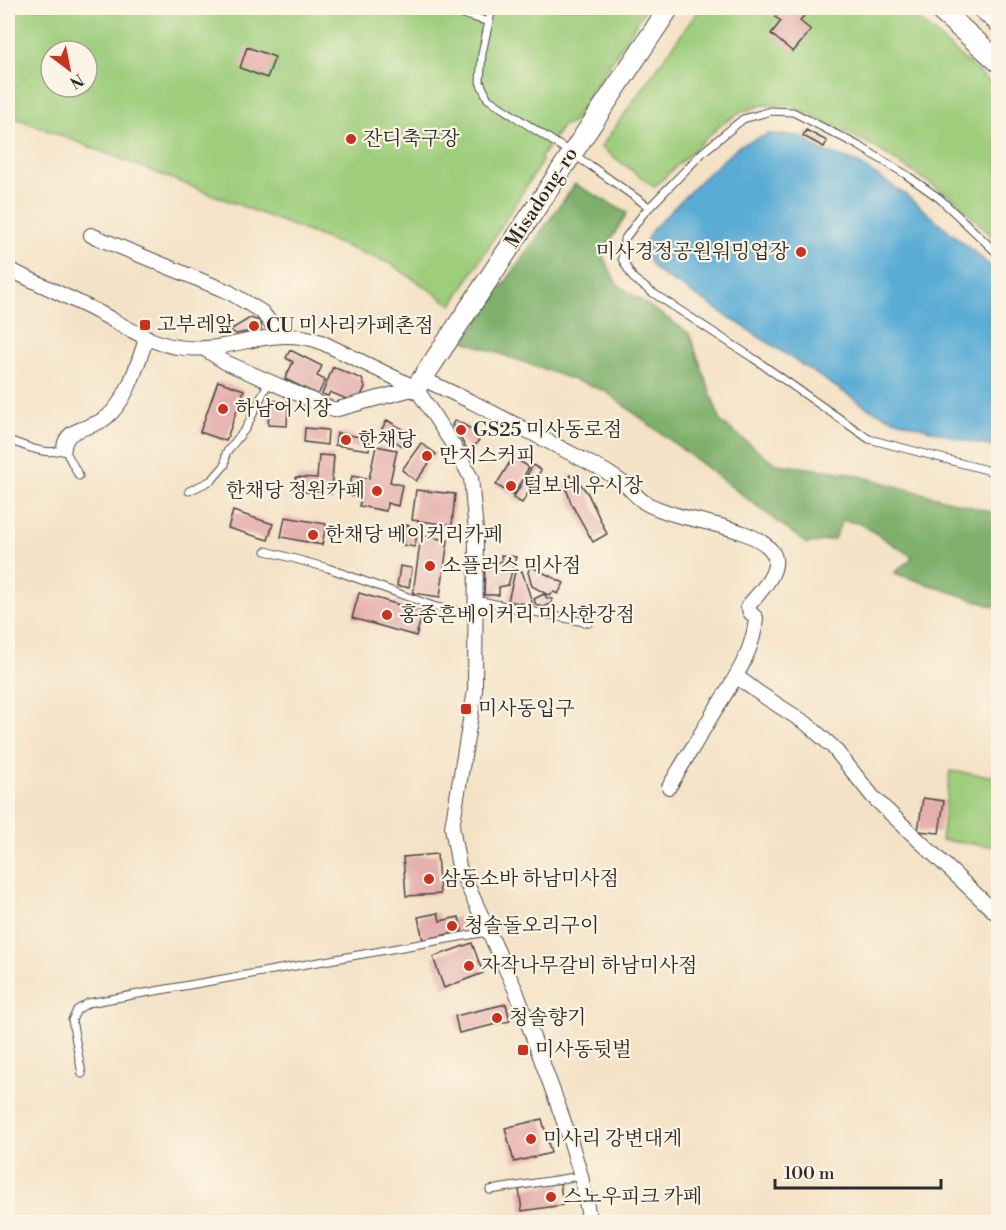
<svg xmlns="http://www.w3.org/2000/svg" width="1006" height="1230" viewBox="0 0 1006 1230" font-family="'Libre Bodoni','Noto Serif KR',serif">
	<rect width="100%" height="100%" fill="#fcf5e5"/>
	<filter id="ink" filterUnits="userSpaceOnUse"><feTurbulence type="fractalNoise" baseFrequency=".0167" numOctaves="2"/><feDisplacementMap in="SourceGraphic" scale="12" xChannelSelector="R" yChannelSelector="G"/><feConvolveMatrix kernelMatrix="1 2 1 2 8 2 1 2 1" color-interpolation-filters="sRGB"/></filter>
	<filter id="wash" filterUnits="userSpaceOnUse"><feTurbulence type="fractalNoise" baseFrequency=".008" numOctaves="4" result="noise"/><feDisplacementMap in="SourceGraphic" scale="24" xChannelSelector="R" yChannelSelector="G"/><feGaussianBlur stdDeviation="1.35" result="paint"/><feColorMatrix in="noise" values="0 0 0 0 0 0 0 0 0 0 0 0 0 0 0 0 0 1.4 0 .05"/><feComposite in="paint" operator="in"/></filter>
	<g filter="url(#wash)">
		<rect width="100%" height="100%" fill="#f4e2c6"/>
		<path fill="#9ecd7c" stroke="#647c54" stroke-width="1.5" fill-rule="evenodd" d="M8,8H646L577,115L571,124L563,125L541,157L542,161L452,305L391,264L8,115ZM51,51H87V87H51Z
			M700,8H905L998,89V242L953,198L870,144L793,107L762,105L742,112L728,120L716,129L654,187L601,147Z
			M950,771L998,777V847L941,840Z"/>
		<path fill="#7eb06c" stroke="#546e4c" stroke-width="1.5" d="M575,184L627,213L602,254L617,284L689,333L721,422L776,464L849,473L998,514V608L894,573L913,557L861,524L842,520L834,539L807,544L605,391L464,341Z"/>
		<path fill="#5aacd5" stroke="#426c80" stroke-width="1.5" d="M768,134L800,136L822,151L856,162L905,194L998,272V448L967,441L890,418L868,408L678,284C659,275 649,268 643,246L652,230L702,179L739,146Z"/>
		<g id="blocks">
			<path fill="#e5afad" d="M782,8H801L807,12L800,21L811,30L793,52L771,34L781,21L775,17Z
				M247,47L275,57L267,78L240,68Z
				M806,130L827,141L824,147L803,136Z
				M250,318L260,321L261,329L236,334L230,330Z
				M290,350L322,366L317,376L325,380L318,395L285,379L293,362L286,358Z
				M333,367L362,379L365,387L361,396L351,401L330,392L328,396L322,394Z
				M218,381L244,390L226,441L200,432Z
				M270,400L288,402L287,426L268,425Z
				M387,420L412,435L404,447L380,432Z
				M455,420L482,435L470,454L452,425Z
				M305,428L328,430L327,445L304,442Z
				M337,433L371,439L369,450L335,445Z
				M421,443L436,454L416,481L402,470Z
				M376,446L397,450L390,482L402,485L398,506L387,503L386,511L359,506L361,498L348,495L352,476L369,479Z
				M319,455L334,456L331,494L295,491L296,477L317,478Z
				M513,457L529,467L513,495L496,485Z
				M533,465L541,470L522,503L513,498Z
				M570,475L577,479L588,494L607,534L593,542L571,503L565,485Z
				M416,490L455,494L452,525L412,520Z
				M233,511L273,524L268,540L228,528Z
				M285,517L326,524L322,545L281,537Z
				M406,525L418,527L415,547L403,545Z
				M421,536L448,540L440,597L413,593Z
				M501,555L516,557L508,585L499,587V595H484L485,563L502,562Z
				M400,566L412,568L409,587L397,586Z
				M530,566L564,583L558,594L554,592L548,595L532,586L528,572Z
				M522,571L533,605L508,601L515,572Z
				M359,593L423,612L416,636L352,618Z
				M544,594L547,598L552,599V603L544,607L536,605L534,599Z
				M923,798L944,801L939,833L918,831Z
				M437,854L440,894L406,896L403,857Z
				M438,913L440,921L459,917L462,931L423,940L418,917Z
				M472,943L483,973L444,988L433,957Z
				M506,1004L510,1021L459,1033L455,1016Z
				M542,1119L551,1153L514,1162L505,1128Z
				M560,1183L563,1205L522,1211L519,1189Z"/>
		</g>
	</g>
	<g filter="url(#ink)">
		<use href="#blocks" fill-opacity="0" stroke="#494642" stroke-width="1.5"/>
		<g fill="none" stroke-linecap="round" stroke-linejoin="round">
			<defs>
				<path id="lane" d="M443,8L489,22
					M492,8L482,53L480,82L488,99L591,166L649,207
					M998,254L939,198L905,174L859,146L793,112L771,111L743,119L703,152L643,214L624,240L622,259L633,278L650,291L753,358L869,439L998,473
					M8,440C23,445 49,458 64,448L79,476
					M189,491L212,480L225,465L226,453L246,428L269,381
					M266,551L328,568L436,607L476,614
					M476,600L589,623
					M82,1074L72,1020L77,1010L88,1003L487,932
					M490,1190L581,1176"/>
				<path id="street" d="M91,235L229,292L262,312L280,335
					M8,269C38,283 68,297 98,312C123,325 149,343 177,347C227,356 270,323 321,342L416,388L455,448L471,478L476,531L475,691L452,827L459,867L516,991L554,1094L569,1136L581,1176L590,1222
					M203,348L225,362L334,410L416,388
					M423,379L472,402L605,471C613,476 621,481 628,487C633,492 638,498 644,502C651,507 662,510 670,513C695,522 762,529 774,555C781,572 758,594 748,606L750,612L756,618C754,653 730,686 712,715C698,739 683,763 669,787
					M64,448C66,426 90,431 107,417C129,398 137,364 147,337
					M736,676L759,693L807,724L833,747L873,797L998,915"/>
				<path id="secondary" d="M416,388L669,8"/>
				<path id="primary" d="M938,8L998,61
					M983,8L998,21"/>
			</defs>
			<use href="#lane" stroke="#494642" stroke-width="9"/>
			<use href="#street" stroke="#494642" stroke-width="16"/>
			<use href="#secondary" stroke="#494642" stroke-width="22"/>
			<use href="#primary" stroke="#494642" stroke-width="23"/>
			<use href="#lane" stroke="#fff" stroke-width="7"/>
			<use href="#street" stroke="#fff" stroke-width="14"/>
			<use href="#secondary" stroke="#fff" stroke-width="20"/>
			<use href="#primary" stroke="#fff" stroke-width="21"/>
		</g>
	</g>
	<g fill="#c8321e" stroke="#fcf5e5" stroke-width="2">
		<circle cx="351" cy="139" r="6"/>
		<circle cx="801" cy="252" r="6"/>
		<rect x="139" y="319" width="12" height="12" rx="3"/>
		<circle cx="254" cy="326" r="6"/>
		<circle cx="223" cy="409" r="6"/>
		<circle cx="461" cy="430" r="6"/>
		<circle cx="346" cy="440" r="6"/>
		<circle cx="427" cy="456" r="6"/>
		<circle cx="511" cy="486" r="6"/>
		<circle cx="377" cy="491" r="6"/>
		<circle cx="313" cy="535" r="6"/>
		<circle cx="430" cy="566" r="6"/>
		<circle cx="387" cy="615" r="6"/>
		<rect x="460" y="703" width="12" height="12" rx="3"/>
		<circle cx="429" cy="879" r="6"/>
		<circle cx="452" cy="926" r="6"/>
		<circle cx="469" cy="966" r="6"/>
		<circle cx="497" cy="1018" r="6"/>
		<rect x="517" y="1044" width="12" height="12" rx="3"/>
		<circle cx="531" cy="1139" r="6"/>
		<circle cx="551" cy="1197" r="6"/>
	</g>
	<g text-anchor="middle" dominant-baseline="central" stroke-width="4.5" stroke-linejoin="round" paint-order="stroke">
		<g font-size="20" fill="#2b2b2b" stroke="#fcf5e5" text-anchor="start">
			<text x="363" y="139">잔디축구장</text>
			<text x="789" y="252" text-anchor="end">미사경정공원워밍업장</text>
			<text x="157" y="325">고부레앞</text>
			<text x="266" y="326">CU 미사리카페촌점</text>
			<text x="235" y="409">하남어시장</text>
			<text x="473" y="430">GS25 미사동로점</text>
			<text x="358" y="440">한채당</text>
			<text x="439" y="456">만지스커피</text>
			<text x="523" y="486">털보네 우시장</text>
			<text x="365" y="491" text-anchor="end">한채당 정원카페</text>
			<text x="325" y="535">한채당 베이커리카페</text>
			<text x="442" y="566">소플러스 미사점</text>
			<text x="399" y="615">홍종흔베이커리 미사한강점</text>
			<text x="478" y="709">미사동입구</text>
			<text x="441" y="879">삼동소바 하남미사점</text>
			<text x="464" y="926">청솔돌오리구이</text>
			<text x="481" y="966">자작나무갈비 하남미사점</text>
			<text x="509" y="1018">청솔향기</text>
			<text x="535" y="1050">미사동뒷벌</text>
			<text x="543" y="1139">미사리 강변대게</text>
			<text x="563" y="1197">스노우피크 카페</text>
		</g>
		<g font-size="20" fill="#2b2b2b" stroke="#fcf5e5">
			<text transform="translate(542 198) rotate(-57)">Misadong-ro</text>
		</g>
	</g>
	<rect width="1006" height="1230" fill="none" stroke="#fcf5e5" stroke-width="30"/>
	<g transform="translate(69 69) rotate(148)"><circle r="28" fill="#fcf5e5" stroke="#a8a49b" stroke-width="1.5"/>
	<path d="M0-4.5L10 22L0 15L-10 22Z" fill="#c8321e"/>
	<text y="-9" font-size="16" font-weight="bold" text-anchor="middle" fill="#2b2b2b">N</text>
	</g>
	<path d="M775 1179v9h166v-9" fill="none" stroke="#2b2b2b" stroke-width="3"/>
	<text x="784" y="1179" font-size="18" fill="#2b2b2b" stroke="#fcf5e5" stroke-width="4.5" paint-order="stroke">100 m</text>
</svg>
